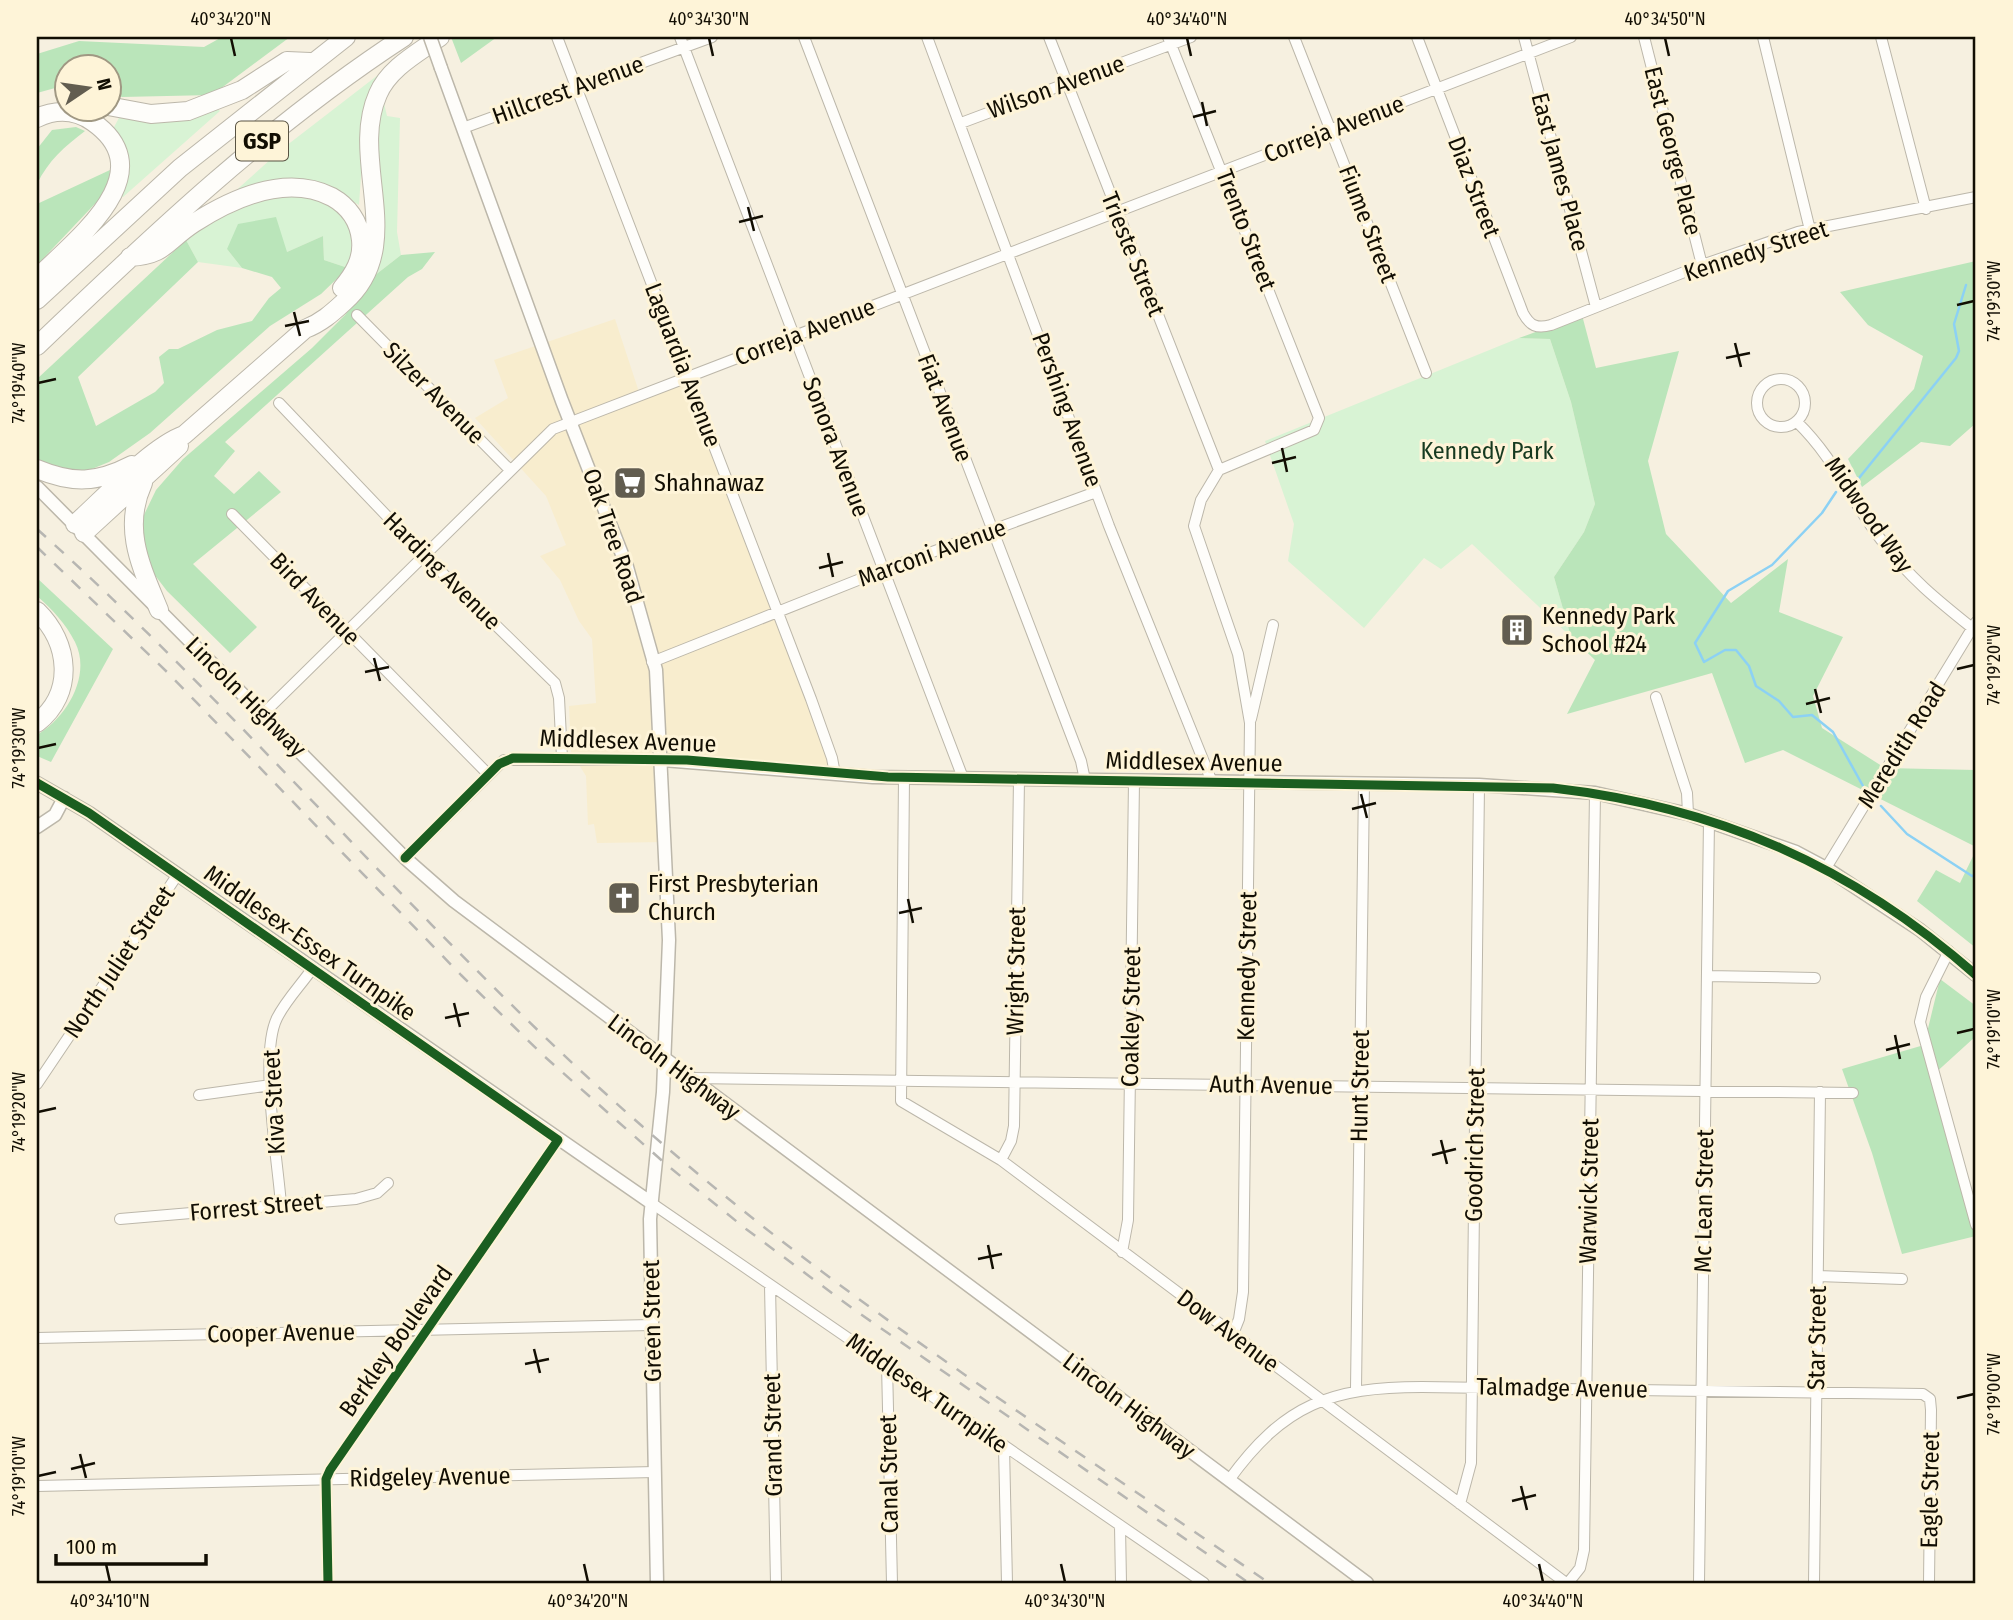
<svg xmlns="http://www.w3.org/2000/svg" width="2013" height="1620" viewBox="0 0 2013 1620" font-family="'Fira Sans Condensed',sans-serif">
	<rect width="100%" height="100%" fill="#f6f0e0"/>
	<path fill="#f8edce" d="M615,319L640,395L687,377L835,774L663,760L666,842L597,843L594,824L588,825L586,776L571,752L569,706L596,703L592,639L579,621L560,580L540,556L566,545L546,496L475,418L508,398L494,360Z"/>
	<path fill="#d8f3d4" d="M378,75L362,161L359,205L337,192L231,195L282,149Z
		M383,99L387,116L400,118L397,232L401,255L374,276L382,239L378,128Z
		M216,108L220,111L123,197L120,195C134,170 124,153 112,131L121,114Z
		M284,195C332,197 363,214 348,268L324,260L323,236L287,252L227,249L242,268L198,262L186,240L191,235C221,215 249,203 284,195Z
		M1519,338L1550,339L1571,402L1595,504L1584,532L1554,577L1571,637L1472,544L1441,569L1424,558L1364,628L1288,561L1294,524L1265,441Z"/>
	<path fill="#bae5ba" d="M222,37H290L212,95L122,97L109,92L108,66H66V85L37,93V54L79,41L204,47Z
		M451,37H497L461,63Z
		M76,127L85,131C65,146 48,161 37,184V149L52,130Z
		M110,170L108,190L37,265V204Z
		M276,217L287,252L323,236L324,260L348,268L321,294L270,326L150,433L109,462L82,473L37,462V379L186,240L198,262L78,377L96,426L155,392L164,383L159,357L169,349H178L217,330L252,321L269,298L281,288L272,277L242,268L227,249L238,224Z
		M435,252L422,269L408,277L225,442L235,451L214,476L234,494L259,471L281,492L193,564L257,627L230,653L167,591L144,561L141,521L156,490L183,459L312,348L345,315L374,276L401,255Z
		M1976,261V423L1950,446L1921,442L1862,487L1848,459L1914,389L1923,356L1868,325L1840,292Z
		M1582,315L1596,368L1679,351L1648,461L1666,534L1731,603L1788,559L1779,612L1843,637L1813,696L1822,728L1885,768L1976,770V847L1783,750L1745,763L1712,673L1567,714L1595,660L1571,637L1554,577L1584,532L1595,504L1571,402L1550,339L1519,338Z
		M37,578L113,649L51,762L37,756V735C66,718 92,676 75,642C66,624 52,609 37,596Z
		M1976,850V948L1917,901L1936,870L1960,883Z
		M1940,979L1976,1006V1036L1932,1076L1976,1217V1236L1902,1254L1872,1153L1842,1069L1924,1045Z"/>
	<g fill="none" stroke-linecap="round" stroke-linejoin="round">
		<path stroke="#8cd1f4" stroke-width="2.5" d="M1859,478L1956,358L1959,351L1954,324L1966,285
			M1836,492L1822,513L1772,565L1728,591L1695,643L1704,662L1725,650H1736L1749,666L1756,686L1779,701L1793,717L1812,715L1833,732L1863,786
			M1881,806L1907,834L1972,876L1976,875"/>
		<defs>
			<path id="street" d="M557,37L811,699L832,758L835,774
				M680,37L963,778
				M804,37L1081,761L1085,780
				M927,37L1109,526L1212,782
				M1049,37L1219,470
				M1168,37L1319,418L1314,430L1219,470L1201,500L1194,526L1238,654L1250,723L1243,1292L1239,1319L1233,1334
				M1294,37L1426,373
				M1417,37L1523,313C1530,326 1537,329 1551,325L1702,265L1798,232L1976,197
				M1524,37L1596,307
				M1644,37L1702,265
				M1763,37L1810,230
				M1881,37L1926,209
				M961,123L1191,37
				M463,128L712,37
				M357,315L510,470
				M1757 403a24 24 0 1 1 48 0a24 24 0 1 1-48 0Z
				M279,403L425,556L555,683L559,698L562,758
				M1797,422C1836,460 1850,500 1882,541C1909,578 1941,603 1976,631
				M232,514L488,774
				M652,662L883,570L1096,492
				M1656,697L1687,793L1688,814
				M263,714L553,429L1571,37
				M1251,719L1273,625
				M904,777L901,1101L1001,1160L1566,1583
				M405,858L504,760H663
				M1826,868L1976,622
				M1949,951L1926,997L1920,1022L1976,1225
				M1707,976L1815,978
				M691,1078L1853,1093
				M37,1084L178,874
				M199,1095L271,1085
				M1001,1160L1011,1141L1014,1126L1019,779
				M650,1202L1204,1583
				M281,1205C278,1162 259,1054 277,1018C286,1000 301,985 312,969
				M120,1219L356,1199L377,1193L388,1183
				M1122,1252L1128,1220L1134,781
				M1818,1276L1902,1279
				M770,1286L776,1583
				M37,1338L652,1325
				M887,1365L892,1583
				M1356,1389L1364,783
				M1004,1447L1007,1583
				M1229,1480C1284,1404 1331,1387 1422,1387L1923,1394L1930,1399L1931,1410L1929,1583
				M37,1486L655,1472
				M1460,1504L1471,1463L1479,785
				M1120,1526L1121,1583
				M328,1583L326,1479L330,1470L558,1140
				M1568,1583L1580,1568L1584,1550L1595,793
				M1699,1583L1709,820
				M1814,1583L1820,1092"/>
			<path id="secondary" d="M441,68L562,401L627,567L656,670L669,940L663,1092L650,1219L657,1583
				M37,487L405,858L454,901L1367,1583
				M663,760L873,777L1479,785L1595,793L1688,814L1796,852L1826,868L1920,930L1976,975
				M37,783L89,813L650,1202
				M37,827L55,815L64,798"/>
			<path id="highway" d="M108,106L151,114L188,111L242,90L287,61L310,62
				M37,118C56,109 76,110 93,122C165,173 75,240 37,278
				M130,257C166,255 166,241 194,223C233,198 287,174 332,197C348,206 359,221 361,240C363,259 354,274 342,288
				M37,300L180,168L346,37
				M37,346C153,235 269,125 404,37
				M37,469C73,484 97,483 132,465
				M143,483C122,529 141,566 159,610
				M75,524C103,499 151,447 184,435L305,329C321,323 332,313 344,302C409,245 348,161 378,94C389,68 418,53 440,37
				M84,533L179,446
				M37,611C70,643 75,693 37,723"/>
		</defs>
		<use href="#street" stroke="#bcb7aa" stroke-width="12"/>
		<use href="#secondary" stroke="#bcb7aa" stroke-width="15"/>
		<use href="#highway" stroke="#bcb7aa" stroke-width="20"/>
		<use href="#street" stroke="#fefdfa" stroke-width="10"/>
		<use href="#secondary" stroke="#fefdfa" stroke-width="12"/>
		<use href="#highway" stroke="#fefdfa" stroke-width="18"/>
		<path stroke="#b7b6b2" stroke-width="2.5" stroke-dasharray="12 12" stroke-linecap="butt" d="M37,529C248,718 428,939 642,1126C836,1297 1057,1436 1269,1583
			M37,547L167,672L461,975L544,1056L668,1166L746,1229L856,1311L1249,1583"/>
		<defs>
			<path id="secondary-bridge" d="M430,37L441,68"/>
		</defs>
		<use href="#secondary-bridge" stroke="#bcb7aa" stroke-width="15" stroke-linecap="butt"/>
		<use href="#secondary-bridge" stroke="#fefdfa" stroke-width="12"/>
		<defs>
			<path id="cycleway" d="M37,783L89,813L558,1140L330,1470L326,1479L328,1583
				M405,858L499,764L513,758L687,760L888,777L1553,788C1718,807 1852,866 1976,975"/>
		</defs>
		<use href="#cycleway" stroke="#fef4d8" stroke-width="13"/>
		<use href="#cycleway" stroke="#1b5e20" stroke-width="9"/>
	</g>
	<path fill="none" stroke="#120e03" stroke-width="2.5" d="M231,38L235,56M709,38L713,56M1187,38L1191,56M1665,38L1669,56M1202,102L1207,126M1193,117L1216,111M748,207L754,231M739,222L763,216M1957,305L1974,301M294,312L300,336M285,326L309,321M1735,343L1741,367M1726,358L1750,353M38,383L56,379M1282,448L1287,472M1272,463L1296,457M828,553L833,577M819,568L843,562M374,658L380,681M1957,669L1974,665M365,672L389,667M1815,689L1821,713M1806,704L1830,698M38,748L56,744M1361,794L1367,818M1352,809L1376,803M908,899L913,923M899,913L922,908M454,1003L460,1027M445,1018L469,1013M1957,1033L1974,1029M1895,1035L1900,1059M1886,1050L1910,1044M38,1112L56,1108M1441,1140L1447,1164M1432,1155L1456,1149M988,1245L993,1269M978,1259L1002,1254M534,1349L540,1373M525,1364L549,1359M1957,1398L1974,1394M80,1454L86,1478M71,1469L95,1463M38,1476L56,1472M1521,1486L1527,1510M1512,1501L1536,1495M106,1564L110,1582M584,1564L588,1582M1061,1564L1065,1582M1539,1564L1543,1582"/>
	<defs>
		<symbol id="supermarket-square" viewBox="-11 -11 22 22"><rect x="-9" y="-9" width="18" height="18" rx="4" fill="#625d50" stroke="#fef4d8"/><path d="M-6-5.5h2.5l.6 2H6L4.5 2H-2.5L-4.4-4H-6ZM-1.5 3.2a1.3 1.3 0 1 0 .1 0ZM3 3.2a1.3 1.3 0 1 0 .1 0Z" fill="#fff"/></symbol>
		<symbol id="building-square" viewBox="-11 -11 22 22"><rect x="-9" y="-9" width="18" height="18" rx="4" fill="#625d50" stroke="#fef4d8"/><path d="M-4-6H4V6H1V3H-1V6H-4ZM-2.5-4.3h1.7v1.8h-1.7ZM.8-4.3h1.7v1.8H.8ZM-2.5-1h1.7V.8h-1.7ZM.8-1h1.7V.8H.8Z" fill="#fff"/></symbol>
		<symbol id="church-square" viewBox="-11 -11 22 22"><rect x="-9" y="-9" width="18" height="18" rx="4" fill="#625d50" stroke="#fef4d8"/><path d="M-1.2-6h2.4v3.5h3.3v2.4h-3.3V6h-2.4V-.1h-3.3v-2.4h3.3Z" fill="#fff"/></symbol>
	</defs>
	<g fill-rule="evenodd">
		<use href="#supermarket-square" x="611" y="464" width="38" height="38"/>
		<use href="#building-square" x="1498" y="611" width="38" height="38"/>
		<use href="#church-square" x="605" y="879" width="38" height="38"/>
	</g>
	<g text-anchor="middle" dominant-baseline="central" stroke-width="6" stroke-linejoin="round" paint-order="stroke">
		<rect fill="#fef4d8" stroke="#595343" stroke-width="2" x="236" y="121.5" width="52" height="39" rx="5"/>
		<g font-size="23" font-weight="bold" fill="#120e03">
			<text x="262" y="141">GSP</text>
		</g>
		<g font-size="24" fill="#120e03" stroke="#fef4d8">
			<text transform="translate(1056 87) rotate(-20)">Wilson Avenue</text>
			<text transform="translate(568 90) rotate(-20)">Hillcrest Avenue</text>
			<text transform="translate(1334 129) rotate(-21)">Correja Avenue</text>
			<text transform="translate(1673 151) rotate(76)">East George Place</text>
			<text transform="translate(1560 172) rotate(75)">East James Place</text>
			<text transform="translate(1474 187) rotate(69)">Diaz Street</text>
			<text transform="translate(1368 224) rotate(69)">Fiume Street</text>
			<text transform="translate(1246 230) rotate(69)">Trento Street</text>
			<text transform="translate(1756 251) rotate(-18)">Kennedy Street</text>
			<text transform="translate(1133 254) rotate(68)">Trieste Street</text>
			<text transform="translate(805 332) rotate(-21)">Correja Avenue</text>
			<text transform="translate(683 365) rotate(69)">Laguardia Avenue</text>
			<text transform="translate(434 393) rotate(45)">Silzer Avenue</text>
			<text transform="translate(945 408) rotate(69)">Fiat Avenue</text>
			<text transform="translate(1067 410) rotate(70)">Pershing Avenue</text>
			<text transform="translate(836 447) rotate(69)">Sonora Avenue</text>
			<text transform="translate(1869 515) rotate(55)">Midwood Way</text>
			<text transform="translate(613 536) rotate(71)">Oak Tree Road</text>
			<text transform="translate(932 553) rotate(-20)">Marconi Avenue</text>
			<text transform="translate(442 571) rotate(45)">Harding Avenue</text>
			<text transform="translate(315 599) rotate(46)">Bird Avenue</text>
			<text transform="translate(246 697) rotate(45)">Lincoln Highway</text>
			<text transform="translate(628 741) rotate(2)">Middlesex Avenue</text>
			<text transform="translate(1902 745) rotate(-58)">Meredith Road</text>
			<text transform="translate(1194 762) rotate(1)">Middlesex Avenue</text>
			<text transform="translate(310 943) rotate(35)">Middlesex-Essex Turnpike</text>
			<text transform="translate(119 962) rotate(-56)">North Juliet Street</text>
			<text transform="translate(1247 966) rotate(-89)">Kennedy Street</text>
			<text transform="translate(1016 971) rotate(-89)">Wright Street</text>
			<text transform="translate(1131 1017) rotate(-89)">Coakley Street</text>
			<text transform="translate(674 1067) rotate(37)">Lincoln Highway</text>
			<text transform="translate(1271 1085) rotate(1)">Auth Avenue</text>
			<text transform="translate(1360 1086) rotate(-89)">Hunt Street</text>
			<text transform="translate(274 1102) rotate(-93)">Kiva Street</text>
			<text transform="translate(1475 1145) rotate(-89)">Goodrich Street</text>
			<text transform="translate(1589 1191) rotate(-89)">Warwick Street</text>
			<text transform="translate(1704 1201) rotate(-89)">Mc Lean Street</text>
			<text transform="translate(256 1207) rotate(-5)">Forrest Street</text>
			<text transform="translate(652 1321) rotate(-91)">Green Street</text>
			<text transform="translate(1228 1331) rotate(37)">Dow Avenue</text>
			<text transform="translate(281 1333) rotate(-1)">Cooper Avenue</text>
			<text transform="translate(1817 1338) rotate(-89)">Star Street</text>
			<text transform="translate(396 1341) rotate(-55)">Berkley Boulevard</text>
			<text transform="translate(1562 1388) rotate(1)">Talmadge Avenue</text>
			<text transform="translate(927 1393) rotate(35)">Middlesex Turnpike</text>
			<text transform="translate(1129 1406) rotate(37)">Lincoln Highway</text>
			<text transform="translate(773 1435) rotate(-91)">Grand Street</text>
			<text transform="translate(889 1474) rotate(-91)">Canal Street</text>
			<text transform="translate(430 1477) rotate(-1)">Ridgeley Avenue</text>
			<text transform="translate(1930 1490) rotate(-89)">Eagle Street</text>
		</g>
		<g font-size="24" fill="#173a20" stroke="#fef4d8">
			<text x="1487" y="451">Kennedy Park</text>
		</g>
		<g font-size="24" fill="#120e03" stroke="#fef4d8" text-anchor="start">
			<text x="654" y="483">Shahnawaz</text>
			<text x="1542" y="616">Kennedy Park<tspan x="1542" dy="28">School #24</tspan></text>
			<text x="648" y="884">First Presbyterian<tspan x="648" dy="28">Church</tspan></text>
		</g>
	</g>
	<rect width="2013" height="1620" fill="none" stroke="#fef4d8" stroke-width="77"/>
	<g transform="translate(88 88) rotate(77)"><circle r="33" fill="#fef4d8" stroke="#a09883" stroke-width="2"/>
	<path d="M0-5L12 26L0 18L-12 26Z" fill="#625d50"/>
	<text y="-10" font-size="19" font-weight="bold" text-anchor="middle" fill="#120e03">N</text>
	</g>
	<path d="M56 1554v10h150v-10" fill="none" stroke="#120e03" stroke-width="3.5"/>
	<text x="66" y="1554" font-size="21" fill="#120e03" stroke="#fef4d8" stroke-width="5" paint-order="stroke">100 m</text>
	<rect x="38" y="38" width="1936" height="1544" fill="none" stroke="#120e03" stroke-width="2.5"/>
	<g font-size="18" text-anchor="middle" fill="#120e03">
		<text x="231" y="25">40°34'20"N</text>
		<text x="709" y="25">40°34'30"N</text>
		<text x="1187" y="25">40°34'40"N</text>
		<text x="1665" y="25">40°34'50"N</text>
		<text transform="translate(1994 301) rotate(-90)" y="6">74°19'30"W</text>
		<text transform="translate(19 383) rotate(-90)" y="6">74°19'40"W</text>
		<text transform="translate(1994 665) rotate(-90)" y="6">74°19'20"W</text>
		<text transform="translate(19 748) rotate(-90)" y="6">74°19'30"W</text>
		<text transform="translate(1994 1029) rotate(-90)" y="6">74°19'10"W</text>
		<text transform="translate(19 1112) rotate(-90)" y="6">74°19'20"W</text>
		<text transform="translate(1994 1394) rotate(-90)" y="6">74°19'00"W</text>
		<text transform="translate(19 1476) rotate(-90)" y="6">74°19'10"W</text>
		<text x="110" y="1607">40°34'10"N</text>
		<text x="588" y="1607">40°34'20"N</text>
		<text x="1065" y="1607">40°34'30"N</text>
		<text x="1543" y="1607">40°34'40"N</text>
	</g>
</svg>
